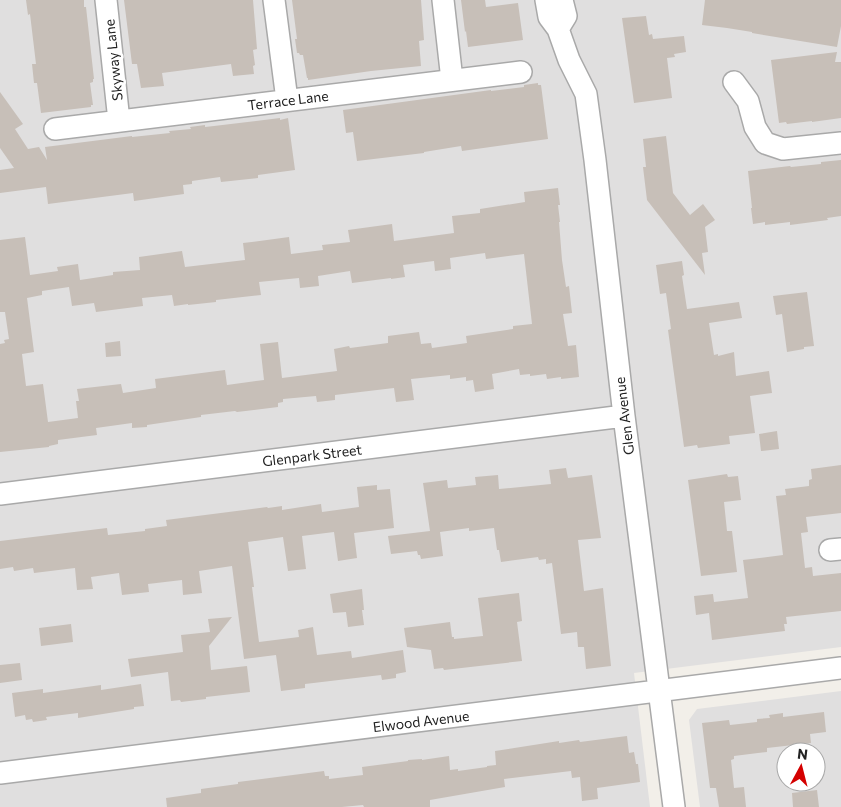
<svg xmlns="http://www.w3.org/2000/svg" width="841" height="807" viewBox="0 0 841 807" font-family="Commissioner,sans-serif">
	<rect width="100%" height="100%" fill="#f2efe9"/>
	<path fill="#e0dfdf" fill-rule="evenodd" d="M0,0H841V647L634,673L650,807H0Z
		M841,691V807H700L689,720L697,709ZM786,752H816V782H786Z"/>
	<path fill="#c7bfb8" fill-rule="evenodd" d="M26,0H84V7H86L94,79H93V82L90,83L93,105H91V107L41,113L37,83H34L32,64H36L30,14L28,15Z
		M124,0H253L257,49L253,50L255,65L253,66L254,74L233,76L231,64L162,73L164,86L141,88L137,64H132Z
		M292,0H421L424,40L419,41L421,66L371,71L308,80V78H307L303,55H300L299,53H297L295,39H297Z
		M461,0H485L486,7L518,3L523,40L468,47L466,31L465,32Z
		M705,0H841V26L837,47L752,33V32L727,28L702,25Z
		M646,16L649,35L652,34L653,39L684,36L686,52L674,54L675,57L667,58L672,98L634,103L622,18Z
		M837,52L835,62H841V118L812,122V121L787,124L786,122L779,123L771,60Z
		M538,83V85H541L548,139L462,151L461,146L424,152V153L357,161L353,132L346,133L343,110L491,90V91L524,87V85Z
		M0,92L23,124L15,129L28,149L39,147L47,160L45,147L132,136V137L170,133L169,131L191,129L190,127L205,125V127L214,126L280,118V120L288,118L295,170L258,175V178L221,182L220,177L192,181V184L183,185L184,194L134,201L133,193L48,204L46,187L0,193V170L14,168L0,148Z
		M666,136L673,193L690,215L703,204L715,220L705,227L708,252L702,253L705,275L647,200L643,167H646L643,139Z
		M841,160V216L827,218L828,220L790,225V222L765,225V222L753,224L751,208H752L748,171L790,166L791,167L821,164V162Z
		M558,188L560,205H558L560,222H559L562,260L566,287L569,286L572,313L563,314L568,346L576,345L579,377L561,379V377L547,379L546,374L530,376V374L520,375L519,369L492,374L494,389L475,392L473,380L466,381V377L450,379V375L411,379L414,400L396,402L394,388L335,395V400L317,402L316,396L283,399V402L278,403V407L237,412L235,411L201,415V417L147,425V427L132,428V423L96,428L97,435L58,440V444L49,446V447L0,452V344L5,343L4,340L9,339L5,312H0V240L25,237L30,275L58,271L57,267L78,264L80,280L113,275V272L140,270L139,257L182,251L185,267L245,260L243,243L267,240L289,237L291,254L323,250L322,245L350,242L348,230L392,224L394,241L454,233L452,216L480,213V209L525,202L524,192ZM485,253L486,259L524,254L532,324L513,326V329L466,336L467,343L432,348L431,343L421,344L419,332L388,336V343L350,348L349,346L334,349L337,371L282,378L278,342L260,344L264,380L227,385L225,370L155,379L156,388L123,393L121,384L77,389L79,401H76L78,418L48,422L43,384L26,386L22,354L34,352L27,298L42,295V291L69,287L72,306L94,303L96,312L143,306L142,298L172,295L174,306L188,304V305L216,302V300L261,295L259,282L299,278L300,288L319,286L318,276L350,271L352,283L391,278V279L405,277L403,265L434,261L435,271L451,269L450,258Z
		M682,261L684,275L682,276L687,309L739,302L742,318L709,323L714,355L718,354V356L734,352L736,376L769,371L772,393L750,396L755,433L729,436L730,444L698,448L697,445L684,447L668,330L671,329L666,293L660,294L656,265Z
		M807,292L814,346L804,347V349L787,352L782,314L776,315L773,296Z
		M120,341L121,356L106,357L105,343Z
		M777,431L779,449L761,451L759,434Z
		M841,465V513L806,517L808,532L801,533L805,568L812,567L813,576L841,573V611L786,617L787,624H784L785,631L712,640L709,613L696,615L694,596L713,594L714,602L748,598L743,560L783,555L776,496L786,495L785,489L809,486V480L812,479L811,469Z
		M566,468L568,478L592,475L601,538L578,540L584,591L603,588L611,666L586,669L584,647H578L577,632L561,634L552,563L546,564V559L539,560L538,557L501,562L499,550H497L494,528L469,531V528L440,532L443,556L421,559L420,555H418L417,551L391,554L388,536L430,531L423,483L447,480L448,488L476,485L475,477L498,475L499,489L551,484L549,470Z
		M727,474L728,477L738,476L741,500L724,502L727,531H732L737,572L701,576L688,480Z
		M377,485V490L390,489L394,528L354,533L357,558L338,561L334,532L302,536L306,569L288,571L283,537L248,542L254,587H252L259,642L299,637L298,630L313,627L317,655L351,651L352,658L403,650L406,672L396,674V678L382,680L381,675L305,684V688L281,691L276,655L244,659L232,566L199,571L202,593L183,595L182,580L148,584L149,592L122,595L119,573L91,577L93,589L77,590L75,568L34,573L33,568L14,571L13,567L0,569V541L107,528L108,535L145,531V529L167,526L166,520L267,507L268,508L282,506V510L321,504L322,512L359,507L357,487Z
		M362,589L364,610H362L364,625L348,627L346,612L333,613L330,594Z
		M519,593L522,621L517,622L522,661L444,670L443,668L434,669L431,650L407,647L404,628L450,622L452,637H454V639L483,636L478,598Z
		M232,617L209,646L211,670L247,666L250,692L206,697V699L181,702L180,700L171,701L168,672L131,677L128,659L183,652L181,635L210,632L208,619Z
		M71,624L73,642L41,646L39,628Z
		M20,663L22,680L0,683V665Z
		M141,684L144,706L134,707V709L78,718V713L46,717L47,720L33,722L32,719L26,720L25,715L15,717L12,693L43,689V693L101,685V690Z
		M824,712L826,732L810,734L811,743L767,748V752L734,756V759L731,760L734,788L744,787L746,807H719L716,788H710L702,723L729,720L730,725L757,722V719L770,718L769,715L783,713V717Z
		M627,736L629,753L634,752L636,764H638L640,782L597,788L598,799L582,801L580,777L572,778L571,771L504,779L505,787L430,800V807H364L363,805L342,807H167L166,798L201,793V789L238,784V782L324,771L325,776H329V779L363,775L362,767L408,761V760L422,759V760L449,756L450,770L458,769V771L487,767V766L496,765L495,751L559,741V743L579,740L580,742Z
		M817,790L819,807H793L792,793Z"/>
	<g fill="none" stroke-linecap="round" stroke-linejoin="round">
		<defs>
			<path id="minor" d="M106,0L119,121
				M274,0L287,100
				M443,0L452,80
				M546,0L549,17L558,29L569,60L586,94L595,160L624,416L674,807
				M558,29L566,16L562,0
				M734,82L748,101L755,127L765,143L783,149L841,143
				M55,129L521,72
				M0,494L624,416
				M830,550L841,549
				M0,773L841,668"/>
		</defs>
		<use href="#minor" stroke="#a9a9a9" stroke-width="24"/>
		<use href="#minor" stroke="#fff" stroke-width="21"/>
	</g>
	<g text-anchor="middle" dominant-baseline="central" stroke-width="5" stroke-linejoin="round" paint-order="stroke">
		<g font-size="14" fill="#222" stroke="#fff">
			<text transform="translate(113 60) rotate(-96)">Skyway Lane</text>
			<text transform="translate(288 100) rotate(-7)">Terrace Lane</text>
			<text transform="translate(624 416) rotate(-97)">Glen Avenue</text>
			<text transform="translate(312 455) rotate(-7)">Glenpark Street</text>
			<text transform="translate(421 721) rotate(-7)">Elwood Avenue</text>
		</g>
	</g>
	<g transform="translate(801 767) rotate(7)"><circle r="24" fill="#ffffff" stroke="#a7a7a7"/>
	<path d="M0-4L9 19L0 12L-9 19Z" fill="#d40000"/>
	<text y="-8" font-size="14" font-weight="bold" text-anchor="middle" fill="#222222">N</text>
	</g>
</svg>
